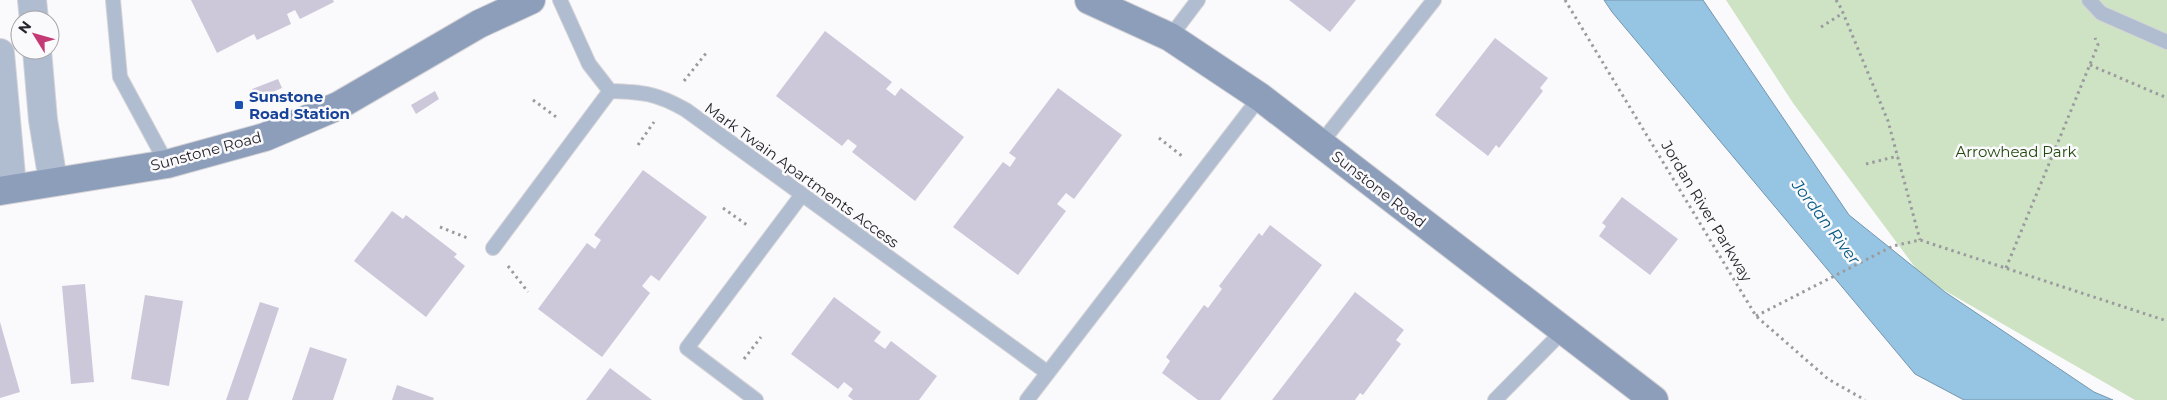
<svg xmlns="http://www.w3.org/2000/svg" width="2167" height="400" viewBox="0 0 2167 400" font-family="Montserrat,sans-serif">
	<rect width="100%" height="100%" fill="#faf9fc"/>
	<path fill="#cde3c3" d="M1726,0H2167V400H2135L1923,278L1793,103Z"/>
	<path fill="#96c5e4" stroke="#7595ad" d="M1604,0H1703L1849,215L1945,292L2094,392L2113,400H1964L1915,374L1612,12Z"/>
	<path fill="#cdc7da" d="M191,0H333L334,2L300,19L295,10L287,14L291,24L257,40L254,34L217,53Z
		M1289,0H1356L1330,32Z
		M825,31L892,82L886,89L895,96L901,88L964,137L915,201L852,152L857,146L848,139L842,146L776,96Z
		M1495,38L1548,78L1540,88L1543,91L1499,148L1496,145L1488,156L1435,115Z
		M278,79L282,88L256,99L252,89Z
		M1058,88L1122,135L1074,199L1066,193L1057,204L1066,211L1018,275L953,227L1003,162L1010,167L1016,158L1009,153Z
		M435,91L439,99L416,114L411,105Z
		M643,170L707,217L659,281L651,275L642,286L650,293L602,357L538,309L587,243L595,249L601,240L594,235Z
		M1622,197L1678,239L1650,275L1599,236L1606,226L1602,223Z
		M392,211L403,219L406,215L457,254L454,257L465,266L426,317L354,261Z
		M1270,225L1322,265L1220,400H1198L1162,373L1170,361L1166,357L1204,305L1208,308L1222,289L1219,286L1259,233L1262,236Z
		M85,284L94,382L71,384L62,286Z
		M1355,292L1404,330L1396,340L1401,344L1363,395L1360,393L1355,400H1272Z
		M145,295L183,301L169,386L131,379Z
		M834,297L881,332L874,341L885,349L891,341L937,376L919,400H853L848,396L853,389L844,382L838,389L791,354Z
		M260,302L279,308L248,400H226Z
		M0,322L20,392L0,398Z
		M310,347L347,359L333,400H292Z
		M610,368L652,400H586Z
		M397,385L434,398L433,400H392Z"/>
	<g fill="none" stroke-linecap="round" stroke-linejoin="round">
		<defs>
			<path id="lane" d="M113,0L120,77L167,164
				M560,0L589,64L610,91C643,92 656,93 686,110L1048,373
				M2089,0L2101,13L2167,42
				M1170,37L1198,0
				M1321,143L1434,0
				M493,248L610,91
				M756,400L687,348L801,196
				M1027,400L1260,97
				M1495,400L1564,330"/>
			<path id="street" d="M32,0L34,20
				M37,50L43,120L53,181
				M0,53L12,187"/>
			<path id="secondary" d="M1089,0L1170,37L1260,97L1654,400
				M0,191L167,164L265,137L338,106L479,24L531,0"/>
		</defs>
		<use href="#lane" stroke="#d4d3d7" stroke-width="16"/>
		<use href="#street" stroke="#d4d3d7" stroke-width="30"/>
		<use href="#secondary" stroke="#d4d3d7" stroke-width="30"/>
		<path stroke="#9b9a9f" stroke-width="3" stroke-dasharray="2.5 4" stroke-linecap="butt" d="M1565,0L1756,316L1828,379L1865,400
			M1836,0L1841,8L1888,121L1920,240
			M1821,27L1843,13
			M2090,65L2167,98
			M684,81L707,52
			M533,100L559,119
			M1159,138L1182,156
			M638,145L654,122
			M1866,164L1898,156
			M723,208L747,225
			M440,227L470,239
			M508,266L528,292
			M2006,268L2098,45L2095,38
			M1756,316L1893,246L1920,240L2167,321
			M744,359L761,337"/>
		<use href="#lane" stroke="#b0bccf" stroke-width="14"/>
		<use href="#street" stroke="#b0bccf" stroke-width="28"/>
		<use href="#secondary" stroke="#8d9eba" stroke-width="28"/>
	</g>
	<rect fill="#1a4fb4" stroke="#faf9fc" stroke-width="2" x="234" y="100" width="10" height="10" rx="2.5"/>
	<g text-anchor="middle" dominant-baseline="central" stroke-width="5" stroke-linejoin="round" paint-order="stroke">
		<g font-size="15" font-weight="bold" fill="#164399" stroke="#faf9fc" text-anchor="start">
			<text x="249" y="96">Sunstone<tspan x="249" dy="17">Road Station</tspan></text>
		</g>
		<g font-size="15" fill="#28262d" stroke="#faf9fc">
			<text transform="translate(206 151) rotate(-15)">Sunstone Road</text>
			<text transform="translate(802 175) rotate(36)">Mark Twain Apartments Access</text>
			<text transform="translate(1379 189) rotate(38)">Sunstone Road</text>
			<text transform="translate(1707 211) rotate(59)">Jordan River Parkway</text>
		</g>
		<g font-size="15" fill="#24490d" stroke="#faf9fc">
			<text x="2016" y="151">Arrowhead Park</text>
		</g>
		<g font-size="16" font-style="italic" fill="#005880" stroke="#faf9fc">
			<text transform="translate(1826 222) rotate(53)">Jordan River</text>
		</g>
	</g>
	<g transform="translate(35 35) rotate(307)"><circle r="24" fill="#faf9fc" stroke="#a6a5a9"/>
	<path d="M0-4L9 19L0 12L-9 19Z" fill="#c33a75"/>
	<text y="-8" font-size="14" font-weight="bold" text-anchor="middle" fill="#28262d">N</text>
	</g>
</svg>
